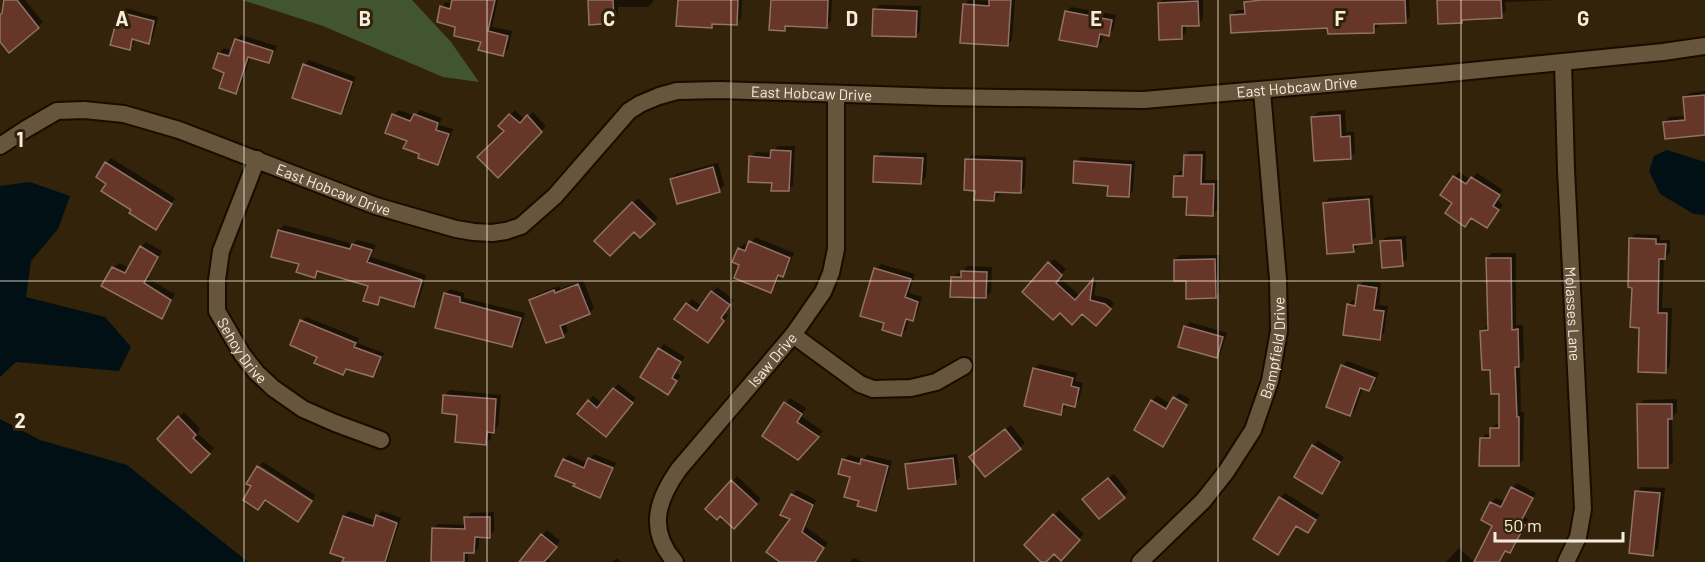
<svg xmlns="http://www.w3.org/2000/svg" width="1705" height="562" viewBox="0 0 1705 562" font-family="Barlow,sans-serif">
	<rect width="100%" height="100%" fill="#32230a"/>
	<path fill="#405530" d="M242,0H412L451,42L479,82L443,77L323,26Z"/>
	<path fill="#001015" d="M1667,150L1705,162V215L1694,214L1660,194L1649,171L1654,156Z
		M30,182L70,196L58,229L31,261L26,297L105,317L131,347L119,371L16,362L0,377V186Z
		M0,419L40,440L127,465L248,562H0Z"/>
	<path fill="#0007" d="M9,0H25L43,22L38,27L4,49L0,44V16L4,13Z
		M453,0H498L492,27L512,31L508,49L503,54L457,25L442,7L446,2L453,4Z
		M589,0H653V2L648,7H618V17L613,22Z
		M679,0H742L741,18L736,23L715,22L711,26Z
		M773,0H832L831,21L826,26L789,25L785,29Z
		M969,0L991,1V0H1015L1012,40L1007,45L964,5Z
		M1163,0H1203V19L1199,24L1186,25V32L1181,37L1159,3Z
		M1248,0H1409L1410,17L1405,21L1378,22V26L1373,31L1232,15L1237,10H1246L1245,2Z
		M1438,0H1559L1505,2L1506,11L1501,16L1465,18L1462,21Z
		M879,5L921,6L920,31L915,36L874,10Z
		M1071,7L1116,15L1113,30L1108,35L1103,34L1102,41L1097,45L1066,12Z
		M125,8L158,17L153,37L149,42L135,38L134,43L129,48L120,13Z
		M241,35L277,46L273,56L269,61L251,56L240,87L235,92L219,53L224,48L232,51L236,40Z
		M309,60L356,77L345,108L340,113L304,65Z
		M1705,91V134L1665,122L1669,117L1686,116L1685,97L1690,93Z
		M399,110L415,116L420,110L442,118L439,125L453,129L442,159L438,164L421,153L409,140L394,115Z
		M515,110L525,120L533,112L546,126L498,176L506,131L500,126Z
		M1345,110L1346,132H1354L1355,153L1350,158L1313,117L1318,112Z
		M778,146H795L793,185L788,190L773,182L751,157L756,152L772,153Z
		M1190,151H1206L1205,180H1219L1218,209L1213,214L1188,195L1175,176L1180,171H1185V156Z
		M881,152L927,153L926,177L921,182L876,157Z
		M972,155L1026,157L1025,187L1020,192L999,191V195L994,200L977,189L967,160Z
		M1081,157L1135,161L1133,191L1128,196L1076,162Z
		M111,158L175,198L160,223L133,210L108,183L106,163Z
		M718,163L724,185L719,190L671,179L676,174Z
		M1459,172L1471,180L1477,173L1503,190L1497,200L1503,205L1487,226L1472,216L1465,225L1454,202V177Z
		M1373,195L1376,237L1371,242L1358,243V246L1353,251L1324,203L1329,198Z
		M638,198L658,218L640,236L634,230L596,241Z
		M284,225L353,244L358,240L376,245L371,257L426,275L419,300L414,305L383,296L377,304L370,285L319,271L314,276L301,263L279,230Z
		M1635,234L1660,235V240H1670V253L1664,258L1662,308H1672L1670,366L1665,371L1641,326L1633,286L1631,239Z
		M1406,236L1407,259L1402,264L1381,242L1386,237Z
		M755,237L794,253L787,270L782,275L780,274L775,287L770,292L741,264L734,261L739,248L744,244L749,246Z
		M146,242L162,251L147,278L175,294L166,312L161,317L114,268L119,263L130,268L141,247Z
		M1492,253H1516V325H1523L1524,360L1520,364L1521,412H1524L1523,460L1518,465L1481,439L1486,434H1491V429L1496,424H1500V393L1482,331L1487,326H1489L1487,258Z
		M1180,255H1220V292L1215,297L1187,279L1175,260Z
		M1054,259L1066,269L1059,277L1080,296L1097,278L1094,295L1110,299L1114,304L1096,324L1082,312L1060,311L1024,291Z
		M881,264L915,274L909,293L922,297L917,314L912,319L909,318L906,330L901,335L886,322L876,269Z
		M967,266L992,267L991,292L986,297L953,278L958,273H962Z
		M583,280L594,308L589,313L565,323L568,331L563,336L531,300L536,295L559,286L560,289Z
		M1364,281L1381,283L1379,305L1388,306L1384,333L1379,338L1348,305L1353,300L1358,301L1359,286Z
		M717,287L734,300L725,313L728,315L708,341L676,319L692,299L702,306Z
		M450,289L464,293V298L525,313L517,340L512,345L445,294Z
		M306,317L359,338L357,343L384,353L377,371L373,375L348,368L343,373L319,357L302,321Z
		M1190,322L1227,333L1221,352L1216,357L1185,327Z
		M664,344L685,357L676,372L681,376L668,393L642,377L659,349Z
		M1347,361L1379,373L1374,385L1369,390L1363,387L1355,410L1350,414L1342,366Z
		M1039,364L1077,373L1075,381L1083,383L1079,400L1074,405L1066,403L1065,408L1060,413L1034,369Z
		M618,384L636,398L611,430L589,401L593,396L602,403Z
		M450,390L501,395L498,426L493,431H491V439L486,443L459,413L445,395Z
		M1179,393L1190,399L1168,440L1163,445L1152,401L1157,396L1171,404Z
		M790,398L806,408L801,416L823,431L798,458L764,435Z
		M1677,399V412L1672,417L1673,462L1668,466L1639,405L1644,400Z
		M184,412L200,429L197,433L214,448L191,471L159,439Z
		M1011,425L1025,443L986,475L976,452Z
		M1318,441L1344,457L1327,487L1322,492L1313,446Z
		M594,454L616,463L605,491L600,496L564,460L569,455L587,463Z
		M957,454L960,477L955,482L906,464L911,460Z
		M849,455L863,459L867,455L892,461L880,504L876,509L860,500L844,460Z
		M263,462L315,495L313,500L260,465Z
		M1114,474L1128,492L1124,497L1089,495Z
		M737,476L761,499L734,527L720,514L707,509Z
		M1517,483L1536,493L1524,517L1528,519L1515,547L1510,552L1506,550L1498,561L1491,503L1496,498L1505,502L1512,488Z
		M1642,487L1665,488L1658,549L1653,554L1637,492Z
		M797,490L816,500L806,527L828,543L815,562H779L792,518V495Z
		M1285,493L1320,515L1308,531L1297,525L1283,548L1278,553L1280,498Z
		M1059,510L1084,534L1061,558L1054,552L1043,562L1026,545Z
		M349,511L376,521L377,516L382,511L401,518L387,562H344L347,557L344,516Z
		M494,512V531L489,536H479V547L474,552L468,551V560L466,562H432L433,529L438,524L466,525V518L471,513Z
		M547,530L560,541L547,558L551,562H521Z
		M1459,548L1474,562H1446Z
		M617,558L621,562H612Z
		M854,558L863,562H850Z"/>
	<path fill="#663629" stroke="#927168" stroke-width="1.5" d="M4,0H17L39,28L9,53L0,42V15L2,13Z
		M452,0H495L488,31L508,36L503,56L478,50L481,42L454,36L455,27L437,22L440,6L450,9Z
		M588,0H613L614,23L589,25Z
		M678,0H738L737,25L712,24V28L676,26Z
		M771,0H828L827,28L785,26V31L769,30Z
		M989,0H1011L1008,46L960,43L963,4L989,6Z
		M1262,0H1405L1406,23L1374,24V33L1328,34L1327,28L1231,33L1230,15L1245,14L1244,2Z
		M1437,0H1501L1502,18L1462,20V23L1438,24Z
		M1198,1L1199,26H1182V39L1159,40L1158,3Z
		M873,9L917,11L916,37L872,36Z
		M1065,11L1112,20L1109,36L1100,34L1097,47L1059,40Z
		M119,12L154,21L149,44L132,39L130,50L110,45Z
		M235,39L273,51L269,63L248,57L236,94L219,88L224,73L213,68L218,53L229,56Z
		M303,64L352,82L341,114L292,98Z
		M1705,95V135L1665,139L1663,122L1685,120L1683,97Z
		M392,114L410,121L414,114L438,123L436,130L449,134L438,165L418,158L419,154L403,148L407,141L385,133Z
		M509,114L520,123L527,115L542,132L498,178L477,157L504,131L498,126Z
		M1340,115L1341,137L1350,136L1351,159L1314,161L1311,117Z
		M771,150L791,151L789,191H771L772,183L748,182L749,156L770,158Z
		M1184,155H1202L1201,184H1214L1213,216L1186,215L1187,197H1173L1174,176H1183Z
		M874,156L923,158L921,184L873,182Z
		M965,159L1022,161L1021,193L995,192L994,201L974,200L975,191L964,190Z
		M1074,161L1131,165L1129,197L1107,196L1108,186L1073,183Z
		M105,162L172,204L156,230L129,213L131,210L101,191L106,184L96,177Z
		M713,167L720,192L677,204L670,179Z
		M1453,176L1466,184L1471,177L1500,195L1493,206L1499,210L1487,228L1471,218L1465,227L1445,213L1452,203L1440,195Z
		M1369,199L1372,243L1353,245L1354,252L1327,254L1323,203Z
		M632,202L655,224L640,238L634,232L610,256L594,241Z
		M278,230L350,249L352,244L372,250L367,262L422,280L414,307L380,297L378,305L363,301L368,286L317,271L315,278L296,272L299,264L271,257Z
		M1629,238L1656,239V244H1666L1665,259H1659L1658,313H1667L1666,373L1638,372L1639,328L1630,327L1632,288L1628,287Z
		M1401,240L1403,266L1382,268L1380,241Z
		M749,241L790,258L783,277L778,275L771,293L734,278L739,265L732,262L738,248L745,251Z
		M140,246L158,257L144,283L171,300L162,319L101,286L112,267L125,273Z
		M1486,258H1511L1512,330L1518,329L1519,367H1515L1517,417H1519V466H1479L1480,438H1490V428H1499V394H1491L1490,370H1482L1480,331L1488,330Z
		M1215,259L1216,298L1186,299V281H1174V260Z
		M1048,262L1062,275L1056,283L1075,300L1093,279L1090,300L1105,304L1111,309L1096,326L1082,314L1072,325L1060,313L1053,320L1022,292Z
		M874,268L911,279L905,297L918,302L913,321L906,319L901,336L882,330L884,323L860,316Z
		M961,271L987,272L986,298L950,297L951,277H961Z
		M578,284L590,314L560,326L564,337L546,343L529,300L554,290L555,293Z
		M1358,285L1377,288L1374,310L1384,311L1380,340L1343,335L1347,304L1355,306Z
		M711,291L730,305L721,318L724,321L708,343L674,319L686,303L697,311Z
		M444,293L460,297V302L521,318L512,347L435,328Z
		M300,320L356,343L354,347L381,357L373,377L346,369L343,375L314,363L317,357L290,345Z
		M1184,326L1223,337L1217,358L1178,347Z
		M658,348L681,362L672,378L677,381L668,395L640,377Z
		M1341,365L1375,378L1369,391L1360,388L1350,416L1326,407Z
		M1033,368L1073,378L1071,386L1079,388L1075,407L1063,404L1061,415L1024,406Z
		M613,388L633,403L606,437L577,414L588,400L597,408Z
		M443,395L496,399L494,433L487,432L486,445L455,442L457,415L442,413Z
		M1173,397L1187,405L1163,447L1134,430L1151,400L1166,409Z
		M784,402L802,414L797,422L819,437L798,460L762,436Z
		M1637,404H1672V419H1668V468H1638Z
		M178,416L196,435L193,438L210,454L191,473L157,439Z
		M1005,429L1021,449L985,477L969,457Z
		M1312,445L1340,462L1322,494L1294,477Z
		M588,458L613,468L600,498L573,486L575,484L555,476L563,459L584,468Z
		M953,458L956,484L908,489L905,464Z
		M842,459L860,464L861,459L888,466L876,511L857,506L859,501L844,497L850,477L838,474Z
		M257,466L312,501L298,522L265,500L258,510L243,500L251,486L246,484Z
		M1108,478L1125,498L1099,519L1082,499Z
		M731,480L757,504L734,529L720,516L717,520L705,509Z
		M1511,487L1533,498L1520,523L1525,525L1510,553L1505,551L1499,562H1474L1492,526L1481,520L1490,502L1501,507Z
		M1635,491L1660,493L1653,556L1629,553Z
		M791,494L813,505L802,532L824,548L815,562H780L766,552L790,519L780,515Z
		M1279,497L1316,520L1308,533L1296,526L1278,555L1253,539Z
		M1053,514L1080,540L1061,561L1054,554L1046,562H1041L1024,545Z
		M376,515L397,523L385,562H342L344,558L330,553L343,516L373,526Z
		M464,517H490V538L475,537L474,553H464V562H431L432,528L465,529Z
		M541,534L557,547L544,562H519Z"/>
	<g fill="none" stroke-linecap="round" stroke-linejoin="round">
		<defs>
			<g id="minor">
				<path id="s1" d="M1563,62L1566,170L1583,509L1578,537L1566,562"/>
				<path id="s2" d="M0,146L26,129L57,111L84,110L124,114L179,130L376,206L456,229L474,232L492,233L506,231L521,226L555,196L629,111L640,104L659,96L677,91L720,90L941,97L1144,100L1440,74L1663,52L1705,46"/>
				<path id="s3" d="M257,159L221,251L217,280V311L242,354L256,372L273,388L303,409L335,423L381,440"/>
				<path d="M793,335L860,384L873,389L911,388L936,382L964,366"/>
				<path id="s4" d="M675,562C647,530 657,500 679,469L793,335L823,292L831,273L836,249V95"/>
				<path id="s5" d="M1140,562L1203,501L1226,472L1253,430L1270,381L1279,331L1278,279L1262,91"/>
			</g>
		</defs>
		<use href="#minor" stroke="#190c00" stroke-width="20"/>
		<use href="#minor" stroke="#67563d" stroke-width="16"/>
	</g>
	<path fill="none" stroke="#f7eddf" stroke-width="1.5" stroke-opacity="0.55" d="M244,0V562M487,0V562M731,0V562M974,0V562M1218,0V562M1461,0V562M0,281H1705"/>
	<g text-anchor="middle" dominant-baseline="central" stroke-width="6" stroke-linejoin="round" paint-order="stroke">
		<g font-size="15" fill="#f7eddf" stroke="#32230a">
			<text stroke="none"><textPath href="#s2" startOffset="1383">East Hobcaw Drive</textPath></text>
			<text stroke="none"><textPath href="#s2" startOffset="897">East Hobcaw Drive</textPath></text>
			<text stroke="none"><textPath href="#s2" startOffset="357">East Hobcaw Drive</textPath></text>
			<text stroke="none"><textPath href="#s1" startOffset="252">Molasses Lane</textPath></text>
			<text stroke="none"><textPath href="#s5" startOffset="260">Bampfield Drive</textPath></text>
			<text stroke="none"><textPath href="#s3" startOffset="206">Sehoy Drive</textPath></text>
			<text stroke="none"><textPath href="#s4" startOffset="246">Isaw Drive</textPath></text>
		</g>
	</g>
	<g font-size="20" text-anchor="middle" font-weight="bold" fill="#f7eddf" stroke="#32230a" stroke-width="6" stroke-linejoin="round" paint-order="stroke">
		<text x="122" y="26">A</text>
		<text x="365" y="26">B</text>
		<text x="609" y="26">C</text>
		<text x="852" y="26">D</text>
		<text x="1096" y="26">E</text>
		<text x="1340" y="26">F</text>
		<text x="1583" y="26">G</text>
		<text x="20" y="147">1</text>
		<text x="20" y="428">2</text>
	</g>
	<path d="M1495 532v9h128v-9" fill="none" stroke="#f7eddf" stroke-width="3"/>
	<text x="1504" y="532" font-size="18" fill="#f7eddf" stroke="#32230a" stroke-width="4.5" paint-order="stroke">50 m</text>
</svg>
